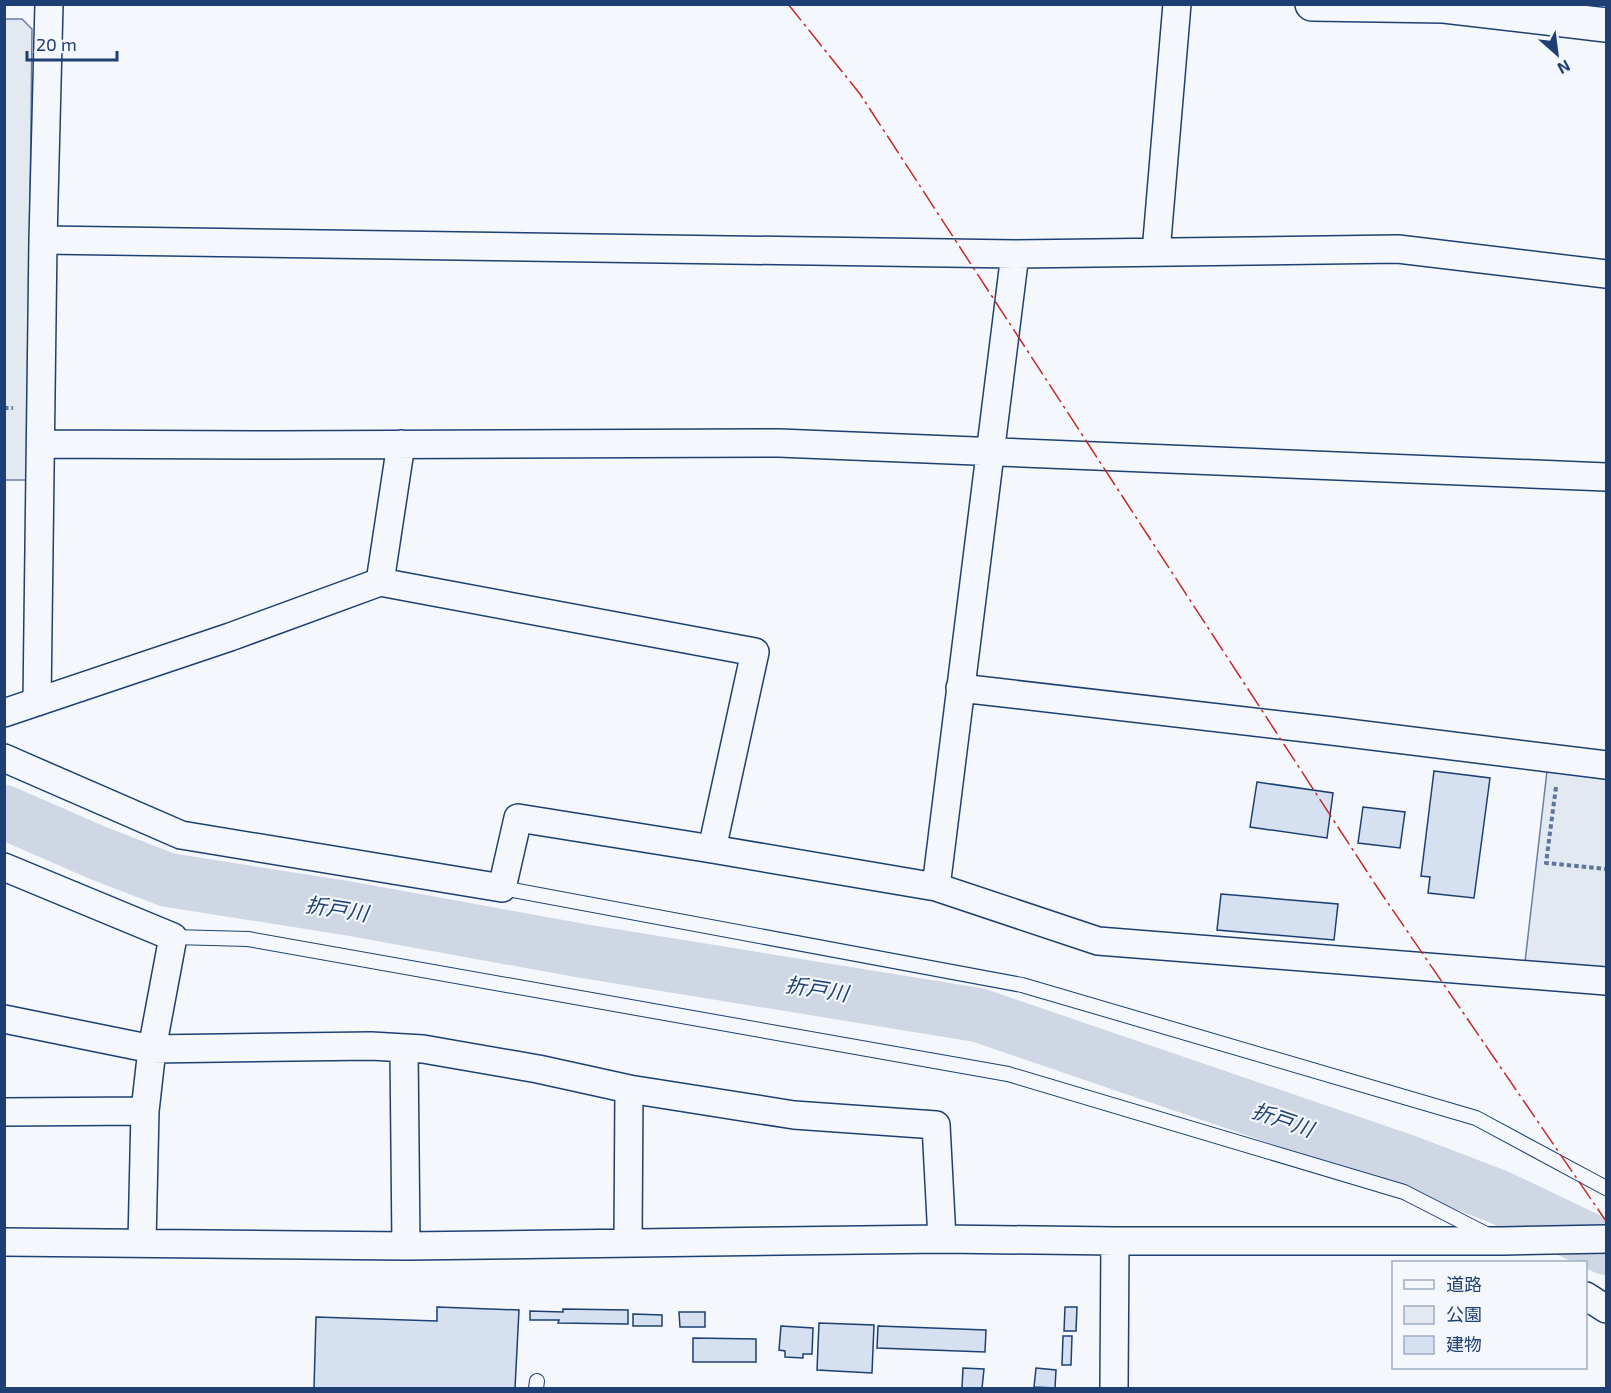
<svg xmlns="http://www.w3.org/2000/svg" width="1611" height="1393" viewBox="0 0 1611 1393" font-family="'Exo 2','Noto Sans JP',sans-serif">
	<rect width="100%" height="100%" fill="#f4f7fb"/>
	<path fill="#e3e9f0" stroke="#687fa3" stroke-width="1.5" d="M4,19H22L32,29L27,480H5Z
		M1547,771L1606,779V969L1525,962Z"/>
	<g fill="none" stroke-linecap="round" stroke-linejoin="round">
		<path stroke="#cfd7e4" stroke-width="54" d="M4,812L98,853L168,880L346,908L583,951L978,1015L1405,1161L1499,1197L1606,1248"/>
	</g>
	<path fill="#d5e0f0" stroke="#1d3f73" stroke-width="1.5" d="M1434,771L1490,778L1474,898L1428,893L1430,877L1421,876Z
		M1257,782L1333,793L1327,838L1250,827Z
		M1363,807L1405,812L1400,848L1358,843Z
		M1221,894L1338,904L1334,940L1217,930Z
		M437,1307L519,1310L515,1388H314L316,1317L437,1321Z
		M1065,1307H1077L1076,1331H1064Z
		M563,1309L628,1310V1324L558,1323L559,1320H530V1311L563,1312Z
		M679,1312H705V1327H680Z
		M633,1314L662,1315V1326H633Z
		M819,1323L874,1325L872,1373L817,1370Z
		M781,1326L813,1328L812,1354H803V1358L785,1357V1351L779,1350Z
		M878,1326L986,1330L985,1352L877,1348Z
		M1063,1336H1072L1071,1365H1062Z
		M693,1338L756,1339V1362H693Z
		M963,1368L984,1369L982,1388H962Z
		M1036,1368L1056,1370L1055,1388L1034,1387Z"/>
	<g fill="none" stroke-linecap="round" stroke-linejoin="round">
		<defs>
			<path id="lane" d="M502,888L1022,985L1476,1118L1606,1188
				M173,937L248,939L1008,1074L1404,1192L1490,1236
				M536,1388L537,1381"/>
			<path id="street" d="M43,240L1015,254L1398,249L1606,274
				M1156,252L1177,4
				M41,444L275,445L779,443L1606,477
				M380,582L401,444
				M960,688L1332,731L1606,765
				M37,702L43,240L49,4
				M4,713L230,637L380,582L755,652L712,849
				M4,758L181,835L502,888L518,818L712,849L936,887L1098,941L1606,981
				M4,867L173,937L152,1049L145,1111L142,1242
				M936,887L1015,254
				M4,1019L152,1049L371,1046L423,1049L538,1069L629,1089L628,1243
				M404,1048L406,1246
				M629,1089L794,1115L936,1125L942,1239
				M4,1112L145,1111
				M4,1242L406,1246L942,1239L1115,1241H1503L1606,1239
				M1586,1296L1606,1309
				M1114,1388L1115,1241"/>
			<path id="secondary" d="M1312,4L1444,6L1606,25"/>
		</defs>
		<use href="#lane" stroke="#1d3f73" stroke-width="16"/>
		<use href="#street" stroke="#1d3f73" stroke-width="30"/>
		<use href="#secondary" stroke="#1d3f73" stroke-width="36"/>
		<path stroke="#5e769c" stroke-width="4" stroke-dasharray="4.5 3" stroke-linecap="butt" d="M4,408H13
			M1556,787L1546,863L1606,869"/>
		<use href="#lane" stroke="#f4f7fb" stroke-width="14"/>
		<use href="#street" stroke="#f4f7fb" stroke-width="27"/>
		<use href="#secondary" stroke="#f4f7fb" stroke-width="33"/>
		<path stroke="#c62828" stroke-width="1.5" stroke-dasharray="21 4.5 3 4.5" stroke-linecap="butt" d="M788,4L860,94L1379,890L1606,1221"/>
	</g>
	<g text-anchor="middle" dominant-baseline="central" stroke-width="4.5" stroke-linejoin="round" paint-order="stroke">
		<g font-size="21" font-style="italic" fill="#1d3f73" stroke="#f4f7fb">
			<text transform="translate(337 908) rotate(9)">折戸川</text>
			<text transform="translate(817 988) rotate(9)">折戸川</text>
			<text transform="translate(1283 1119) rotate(19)">折戸川</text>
		</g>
	</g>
	<rect width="1611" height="1393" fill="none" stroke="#1d3f73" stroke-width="12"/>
	<rect x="1392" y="1261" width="195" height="108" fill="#f4f7fb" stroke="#9eadc5" stroke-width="1.5"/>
	<rect x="1404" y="1280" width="30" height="9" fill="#f4f7fb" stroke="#9eadc5" stroke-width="1.5"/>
	<text x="1446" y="1291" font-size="18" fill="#1d3f73">道路</text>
	<rect x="1404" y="1306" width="30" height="18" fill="#e3e9f0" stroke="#9eadc5" stroke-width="1.5"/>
	<text x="1446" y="1321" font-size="18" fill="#1d3f73">公園</text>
	<rect x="1404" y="1336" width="30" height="18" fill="#d5e0f0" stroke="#9eadc5" stroke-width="1.5"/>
	<text x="1446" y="1351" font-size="18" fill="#1d3f73">建物</text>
	<g transform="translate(1557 54) rotate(152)" stroke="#f4f7fb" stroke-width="4.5" paint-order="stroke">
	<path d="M0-4.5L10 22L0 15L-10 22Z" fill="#1d3f73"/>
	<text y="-9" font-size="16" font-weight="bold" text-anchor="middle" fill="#1d3f73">N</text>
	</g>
	<path d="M27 51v9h90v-9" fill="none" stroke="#1d3f73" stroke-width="3"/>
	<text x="36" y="51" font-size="18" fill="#1d3f73" stroke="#f4f7fb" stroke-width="4.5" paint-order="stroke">20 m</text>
</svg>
